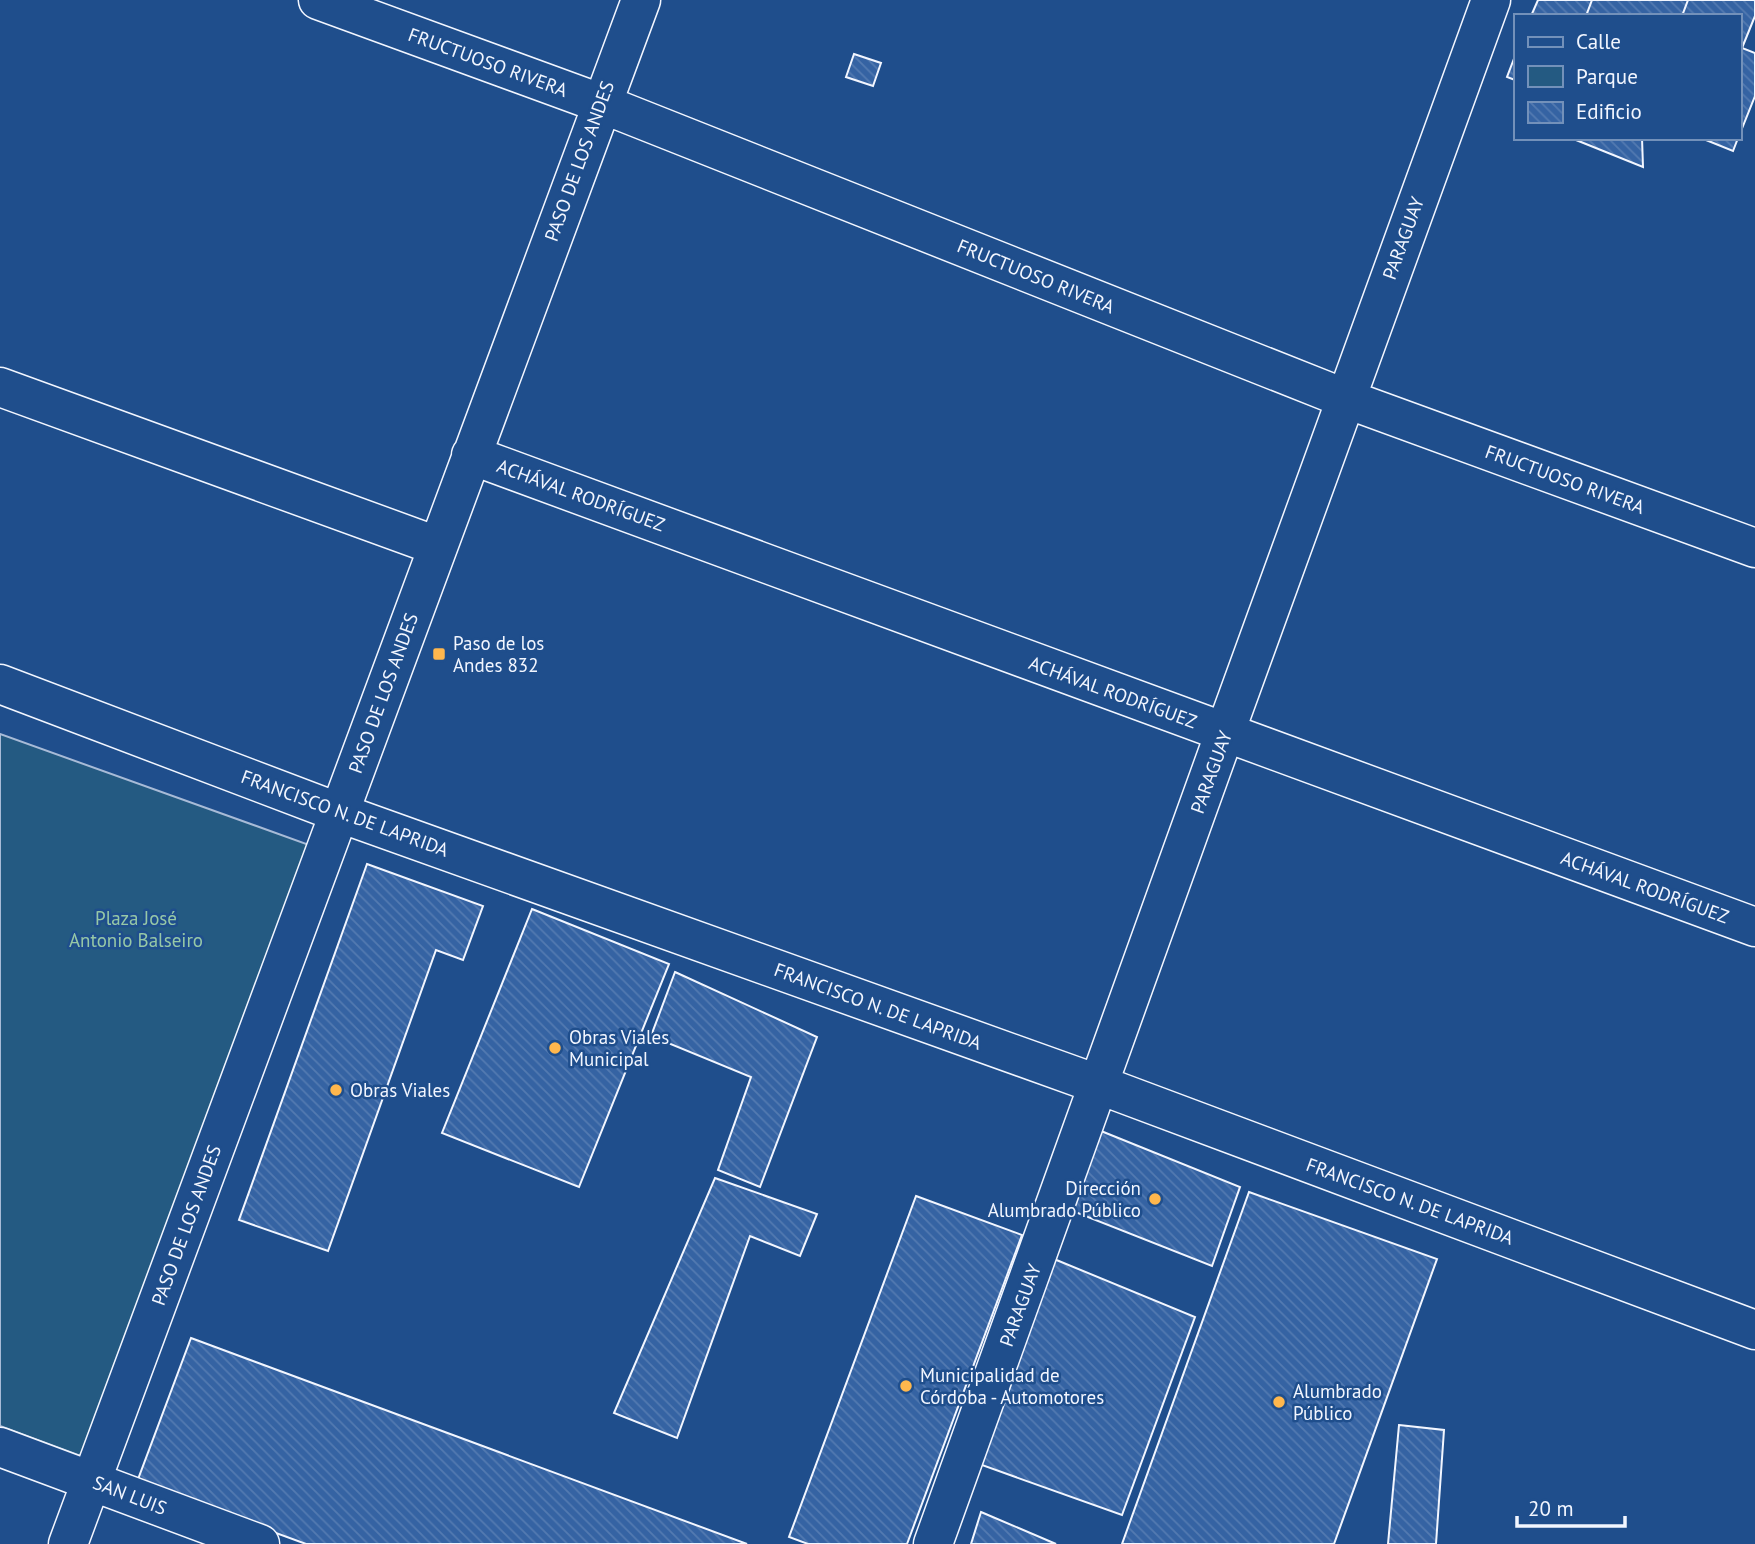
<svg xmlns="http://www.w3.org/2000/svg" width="1755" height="1544" viewBox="0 0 1755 1544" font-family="'PT Sans',sans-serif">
	<defs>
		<pattern id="building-back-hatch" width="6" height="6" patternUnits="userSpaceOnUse" patternTransform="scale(1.75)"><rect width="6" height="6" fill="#3563a3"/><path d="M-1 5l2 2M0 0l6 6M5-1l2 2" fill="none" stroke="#537ab1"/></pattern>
	</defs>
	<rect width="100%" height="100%" fill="#1f4e8c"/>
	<path fill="#245a82" stroke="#a8bbd7" stroke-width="2" d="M0,734L312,846L86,1458L0,1426Z"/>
	<path fill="url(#building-back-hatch)" stroke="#f2f6ff" stroke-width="2" d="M1538,0H1592L1586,16H1531Z
		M1592,0H1688L1682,16H1586Z
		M1688,0H1755V16L1742,48L1755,53V96L1739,136V16H1682Z
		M854,54L881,63L873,86L846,77Z
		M1515,56V80L1507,77Z
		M1571,138H1642L1643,167Z
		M1701,138H1738L1733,151Z
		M367,864L483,906L463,960L436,950L328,1251L239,1220Z
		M532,909L669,964L579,1187L442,1133Z
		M675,972L817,1037L760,1187L718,1170L751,1077L651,1036Z
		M1101,1131L1240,1187L1212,1266L1070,1210Z
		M715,1178L817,1214L800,1256L750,1236L677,1438L614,1413Z
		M1249,1192L1437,1259L1334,1544H1122Z
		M916,1196L1022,1235L907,1544H808L789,1537Z
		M1054,1259L1195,1317L1122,1515L979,1464Z
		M191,1338L747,1544H306L137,1482Z
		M1399,1425L1444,1430L1436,1544H1388Z
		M981,1512L1056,1544H971Z"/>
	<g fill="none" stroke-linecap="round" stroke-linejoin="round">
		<defs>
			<path id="minor" d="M318,0L600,103L1344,398L1755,548
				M0,387L437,546
				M471,455L1755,927
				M0,684L340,813L1100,1085L1755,1330
				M0,1447L260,1544
				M68,1544L641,0
				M933,1544C1120,1030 1301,513 1491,0"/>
		</defs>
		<use href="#minor" stroke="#f2f6ff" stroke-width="41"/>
		<use href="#minor" stroke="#1f4e8c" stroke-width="38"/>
	</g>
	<g fill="#ffb74d" stroke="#1f4e8c" stroke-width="2.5">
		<rect x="432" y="647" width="14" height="14" rx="3.5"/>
		<circle cx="555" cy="1048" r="7"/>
		<circle cx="336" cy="1090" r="7"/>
		<circle cx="1155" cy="1199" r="7"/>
		<circle cx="906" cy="1386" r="7"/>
		<circle cx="1279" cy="1402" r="7"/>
	</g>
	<g text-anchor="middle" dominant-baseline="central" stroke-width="5" stroke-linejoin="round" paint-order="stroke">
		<g font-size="19" fill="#f2f6ff" stroke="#1f4e8c">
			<text transform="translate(488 62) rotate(20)">FRUCTUOSO RIVERA</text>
			<text transform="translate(579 161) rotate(-70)">PASO DE LOS ANDES</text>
			<text transform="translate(1403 238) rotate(-70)">PARAGUAY</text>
			<text transform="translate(1036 276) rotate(22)">FRUCTUOSO RIVERA</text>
			<text transform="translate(1565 479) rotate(20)">FRUCTUOSO RIVERA</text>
			<text transform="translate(581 495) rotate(20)">ACHÁVAL RODRÍGUEZ</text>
			<text transform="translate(1113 692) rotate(20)">ACHÁVAL RODRÍGUEZ</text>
			<text transform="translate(383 693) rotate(-70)">PASO DE LOS ANDES</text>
			<text transform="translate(1211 772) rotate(-70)">PARAGUAY</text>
			<text transform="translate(345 813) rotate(20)">FRANCISCO N. DE LAPRIDA</text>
			<text transform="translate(1645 887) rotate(20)">ACHÁVAL RODRÍGUEZ</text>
			<text transform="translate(878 1006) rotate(20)">FRANCISCO N. DE LAPRIDA</text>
			<text transform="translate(1410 1201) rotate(20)">FRANCISCO N. DE LAPRIDA</text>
			<text transform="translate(186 1225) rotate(-70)">PASO DE LOS ANDES</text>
			<text transform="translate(1020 1305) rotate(-70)">PARAGUAY</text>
			<text transform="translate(130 1495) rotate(21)">SAN LUIS</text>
		</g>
		<g font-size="19" fill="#f2f6ff" stroke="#1f4e8c" text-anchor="start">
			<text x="453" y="643">Paso de los<tspan x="453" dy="22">Andes 832</tspan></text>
			<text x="569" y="1037">Obras Viales<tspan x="569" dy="22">Municipal</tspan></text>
			<text x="350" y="1090">Obras Viales</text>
			<text x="1141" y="1188" text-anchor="end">Dirección<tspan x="1141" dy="22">Alumbrado Público</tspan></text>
			<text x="920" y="1375">Municipalidad de<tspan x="920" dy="22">Córdoba - Automotores</tspan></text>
			<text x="1293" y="1391">Alumbrado<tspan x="1293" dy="22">Público</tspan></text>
		</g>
		<g font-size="19" fill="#97c8a6" stroke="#1f4e8c">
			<text x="136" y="918">Plaza José<tspan x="136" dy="22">Antonio Balseiro</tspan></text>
		</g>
	</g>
	<rect x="1514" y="14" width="228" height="126" fill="#1f4e8c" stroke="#7391ba" stroke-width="2"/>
	<rect x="1528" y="37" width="35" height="10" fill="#1f4e8c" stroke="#7391ba" stroke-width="2"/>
	<text x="1576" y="49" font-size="21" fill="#f2f6ff">Calle</text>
	<rect x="1528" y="66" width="35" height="21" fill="#245a82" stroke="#7391ba" stroke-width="2"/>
	<text x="1576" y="84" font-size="21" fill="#f2f6ff">Parque</text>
	<rect x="1528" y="102" width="35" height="21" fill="url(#building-back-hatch)" stroke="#7391ba" stroke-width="2"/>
	<text x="1576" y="119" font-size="21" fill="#f2f6ff">Edificio</text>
	<path d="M1517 1516v10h108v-10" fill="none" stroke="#f2f6ff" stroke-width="3.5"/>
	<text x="1528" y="1516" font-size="21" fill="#f2f6ff" stroke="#1f4e8c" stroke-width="5" paint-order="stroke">20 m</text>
</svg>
